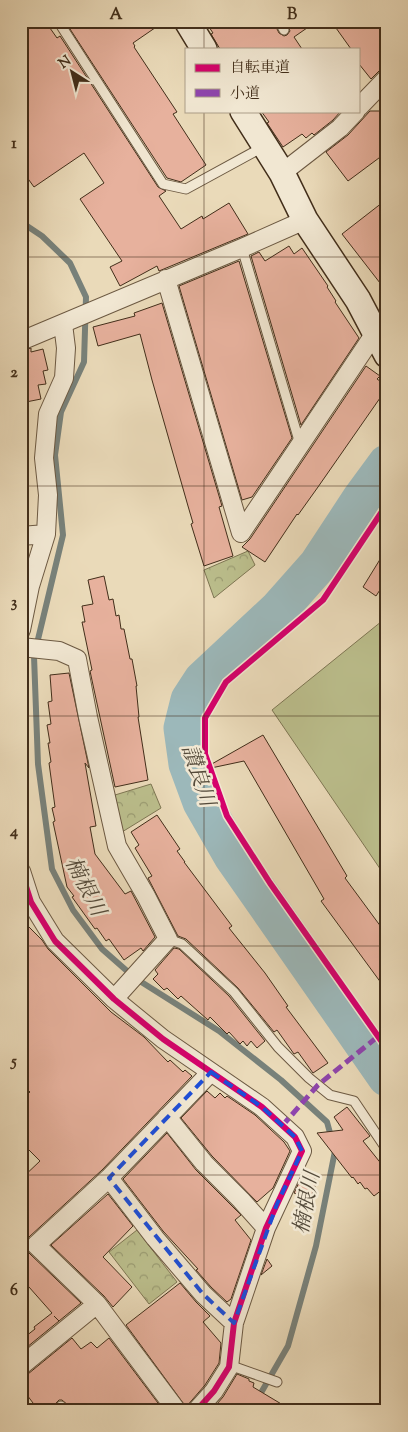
<svg xmlns="http://www.w3.org/2000/svg" width="408" height="1432" viewBox="0 0 408 1432" font-family="'Sorts Mill Goudy','Noto Serif JP',serif">
	<defs>
		<pattern id="forest-crowns" width="20" height="18" patternUnits="userSpaceOnUse" patternTransform="scale(1.25)"><rect width="20" height="18" fill="#bbbe8c"/><path d="M2 6a3 3 0 1 1 6 0M12 15a3 3 0 1 1 6 0" fill="none" stroke="#9a9b72"/></pattern>
	</defs>
	<rect width="100%" height="100%" fill="#eadab9"/>
	<filter id="stains"><feTurbulence type="fractalNoise" baseFrequency=".004" numOctaves="4"/><feColorMatrix values="0 0 0 0 .2 0 0 0 0 .09 0 0 0 0 .02 0 0 0 .5 -.17"/></filter>
	<radialGradient id="worn" r=".72"><stop offset=".6" stop-color="#630" stop-opacity="0"/><stop offset="1" stop-color="#630" stop-opacity=".3"/></radialGradient>
	<path fill="url(#forest-crowns)" stroke="#7e7653" d="M248,551L255,565L214,598L204,570Z
		M151,784L161,808L122,832L115,795Z
		M137,1230L177,1282L149,1304L109,1252Z"/>
	<path fill="#bbbe8c" stroke="#7e7653" d="M387,617V879L272,710Z"/>
	<g fill="none" stroke-linecap="round" stroke-linejoin="round">
		<path stroke="#78817a" stroke-width="6" d="M21,222L42,236L70,263L86,297L84,362L61,412L55,455L63,535L34,656L38,764L52,869L73,910L102,949L135,978L219,1031L281,1080L327,1122L335,1151L316,1246L288,1346L258,1398"/>
		<path stroke="#9cb8ba" stroke-width="39" d="M387,464L362,498L318,565L279,609L203,680L190,700L183,728L188,764L202,802L233,856L387,1077"/>
	</g>
	<path fill="#e7b19d" stroke="#422e1a" d="M21,21H45L57,38L60,36L158,187L166,191L159,196L181,229L202,216L203,219L229,203L248,234L159,271L157,266L120,286L110,267L122,261L80,199L104,183L84,153L34,187L21,169Z
		M81,21H165L133,43L135,46L134,47L177,112L173,114L206,165L181,182L167,178L70,29Z
		M205,21H273L279,33L284,36L287,35L290,31L286,21H317L294,37L302,49H220L211,34L213,33Z
		M331,21H387V68L380,70L371,79L359,64V49H351Z
		M261,111H341L333,120L314,135L312,133L306,138L302,134L283,147L267,123L269,122Z
		M370,111H387V152L348,181L326,152L348,135Z
		M387,199V292L342,234Z
		M289,246L294,254L302,248L328,286L327,287L336,301L335,302L359,338L301,425L251,256L259,252L265,261Z
		M239,261L292,438L252,497L242,500L179,286Z
		M162,303L222,506L219,507L233,556L204,566L191,524L193,523L188,506L152,380L140,334L98,346L93,327L135,316L134,313Z
		M31,348V352L43,349L48,370L43,371L46,384L38,385L41,399L21,403V351Z
		M366,366L380,376L377,379L387,386V388L318,487L298,515L297,514L265,562L242,547L250,539Z
		M387,548V579L376,596L363,587Z
		M104,576L109,600L113,599L116,616L119,615L121,629H124L130,659H132L137,686H136L139,717H138L148,780L115,787L90,671L92,670L82,622H85L82,606L93,604L88,580Z
		M69,673L89,768L85,763L96,826L90,827L95,854L125,894L131,891L155,937L143,951L141,948L124,960L109,939L106,941L97,928L95,929L72,897L74,896L67,887L53,822L55,821L52,808L55,807L49,763L51,762L48,743H50L47,725L51,724L48,702L52,701L50,675Z
		M263,735L347,876L345,878L387,935V991L321,901L324,899L244,761L211,768L210,765Z
		M157,815L180,849L177,851L185,862H184L232,926L229,928L265,973L288,1006L286,1007L328,1063L313,1073L298,1052L294,1054L277,1030L274,1032L238,988L186,939L178,936L148,878L152,876L135,848L139,845L131,832Z
		M21,919L42,940L48,949L111,1012L144,1037L168,1062L170,1060L183,1072L185,1070L192,1076L102,1170L29,1237L26,1242V1247L29,1253L81,1303L59,1321L54,1316L59,1321L21,1352V1340L35,1329L34,1327L52,1313L21,1278V1179L40,1161L21,1142V1100L30,1092L21,1083Z
		M174,948L179,949L229,996L265,1041L257,1048L251,1041L247,1046L243,1041L240,1044L229,1032L227,1034L210,1017L208,1020L181,996L178,999L167,988L164,990L153,979L158,974L155,970Z
		M207,1091L215,1098L220,1093L225,1098L227,1096L255,1115L284,1142L290,1151L273,1188L257,1202L212,1156L181,1118Z
		M347,1107L370,1136L363,1141L387,1171V1186L374,1196L367,1188L365,1189L360,1182L358,1184L353,1177L352,1178L317,1133L343,1130L334,1117Z
		M167,1133L196,1170L241,1215L235,1220L251,1240L231,1299L227,1302L211,1287L196,1270L198,1269L163,1231L123,1179Z
		M306,1168L317,1181L310,1199L294,1193Z
		M108,1194L133,1226L103,1257L132,1287L113,1307L104,1296L51,1245Z
		M267,1259L272,1266L261,1275Z
		M180,1283L196,1302L210,1316L203,1322L221,1343L219,1363L205,1385L186,1407L126,1325Z
		M72,1338L81,1349L91,1342L97,1348L109,1338L164,1411H72L70,1407L62,1400H59L55,1404V1407L57,1411H39L21,1387V1378L28,1374Z
		M237,1374L249,1379V1381L254,1383L253,1387L293,1411H211L223,1397Z"/>
	<g fill="none" stroke-linecap="round" stroke-linejoin="round">
		<defs>
			<path id="lane" d="M58,21L163,184L186,189L263,147
				M279,21L284,30
				M242,248L300,444
				M168,939L182,944L234,992L278,1047L309,1078L330,1095L354,1101L387,1150
				M229,1365L277,1382
				M61,1406L66,1411"/>
			<path id="street" d="M359,107L387,78
				M282,173L340,128L356,111
				M166,279L241,533L375,333
				M21,341L242,248L305,220
				M21,536L46,534
				M21,630L30,586L46,534L48,495L44,458L48,414L64,378L66,348L63,324
				M21,647L59,651L77,659L88,717L117,846L146,896L168,939L114,999
				M21,871L31,902L55,941L114,999L163,1039L262,1107L295,1137L302,1151L266,1228L234,1323L229,1367L214,1391L196,1411
				M167,1117L204,1163L241,1200L266,1228
				M109,1178L155,1238L203,1294L234,1323
				M97,1304L36,1245L109,1178L211,1072
				M21,1366L97,1304L177,1411"/>
			<path id="secondary" d="M187,21L204,49
				M243,111L282,173L305,220L358,300L387,355"/>
		</defs>
		<use href="#lane" stroke="#6c5942" stroke-width="11"/>
		<use href="#street" stroke="#6c5942" stroke-width="20"/>
		<use href="#secondary" stroke="#422e1a" stroke-width="28"/>
		<use href="#lane" stroke="#f1e7d2" stroke-width="9"/>
		<use href="#street" stroke="#f1e7d2" stroke-width="18"/>
		<use href="#secondary" stroke="#f1e7d2" stroke-width="25"/>
		<path stroke="#8e44ad" stroke-width="5" stroke-dasharray="10 5" stroke-linecap="butt" d="M282,1126L318,1085L381,1034"/>
		<defs>
			<path id="cycleway" d="M387,504L323,600L226,682L205,718V754L227,816L270,883L387,1049
				M21,871L31,902L55,941L114,999L163,1039L262,1107L295,1137L302,1151L266,1228L234,1323L229,1367L214,1391L196,1411"/>
		</defs>
		<use href="#cycleway" stroke="#f1e7d2" stroke-width="9"/>
		<use href="#cycleway" stroke="#d6006c" stroke-width="6"/>
	</g>
	<path fill="none" stroke="#1d4ed8" stroke-width="4" stroke-dasharray="10 6" stroke-linejoin="round" d="M211,1072L262,1107L295,1137L302,1151L277,1204L234,1323L203,1294L109,1178Z"/>
	<path fill="none" stroke="#422e1a" stroke-width="1" stroke-opacity="0.55" d="M204,21V49M204,111V1411M21,257H387M21,486H387M21,716H387M21,946H387M21,1175H387"/>
	<g text-anchor="middle" dominant-baseline="central" stroke-width="5" stroke-linejoin="round" paint-order="stroke">
		<g font-size="21" font-style="italic" fill="#544a3a" stroke="#f1e7d2">
			<text transform="translate(197 776) rotate(72)">讃良川</text>
			<text transform="translate(84 887) rotate(63)">楠根川</text>
			<text transform="translate(308 1203) rotate(-79)">楠根川</text>
		</g>
	</g>
	<rect width="408" height="1432" fill="none" stroke="#eadab9" stroke-width="55"/>
	<rect x="185" y="48" width="175" height="65" fill="#f1e7d2" stroke="#ab9d88"/>
	<rect x="195" y="64" width="25" height="8" fill="#d6006c" stroke="#ab9d88"/>
	<text x="230" y="72" font-size="15" fill="#422e1a">自転車道</text>
	<rect x="195" y="89" width="25" height="8" fill="#8e44ad" stroke="#ab9d88"/>
	<text x="230" y="98" font-size="15" fill="#422e1a">小道</text>
	<g transform="translate(72 72) rotate(324)" stroke="#f1e7d2" stroke-width="4" paint-order="stroke">
	<path d="M0-4L9 19L0 12L-9 19Z" fill="#422e1a"/>
	<text y="-8" font-size="14" font-weight="bold" text-anchor="middle" fill="#422e1a">N</text>
	</g>
	<rect x="28" y="28" width="352" height="1376" fill="none" stroke="#422e1a" stroke-width="2"/>
	<g font-size="16" text-anchor="middle" font-weight="bold" fill="#422e1a">
		<text x="116" y="19">A</text>
		<text x="292" y="19">B</text>
		<text x="14" y="148">1</text>
		<text x="14" y="377">2</text>
		<text x="14" y="607">3</text>
		<text x="14" y="836">4</text>
		<text x="14" y="1066">5</text>
		<text x="14" y="1295">6</text>
	</g>
	<rect width="100%" height="100%" filter="url(#stains)"/>
	<rect width="100%" height="100%" fill="url(#worn)"/>
</svg>
